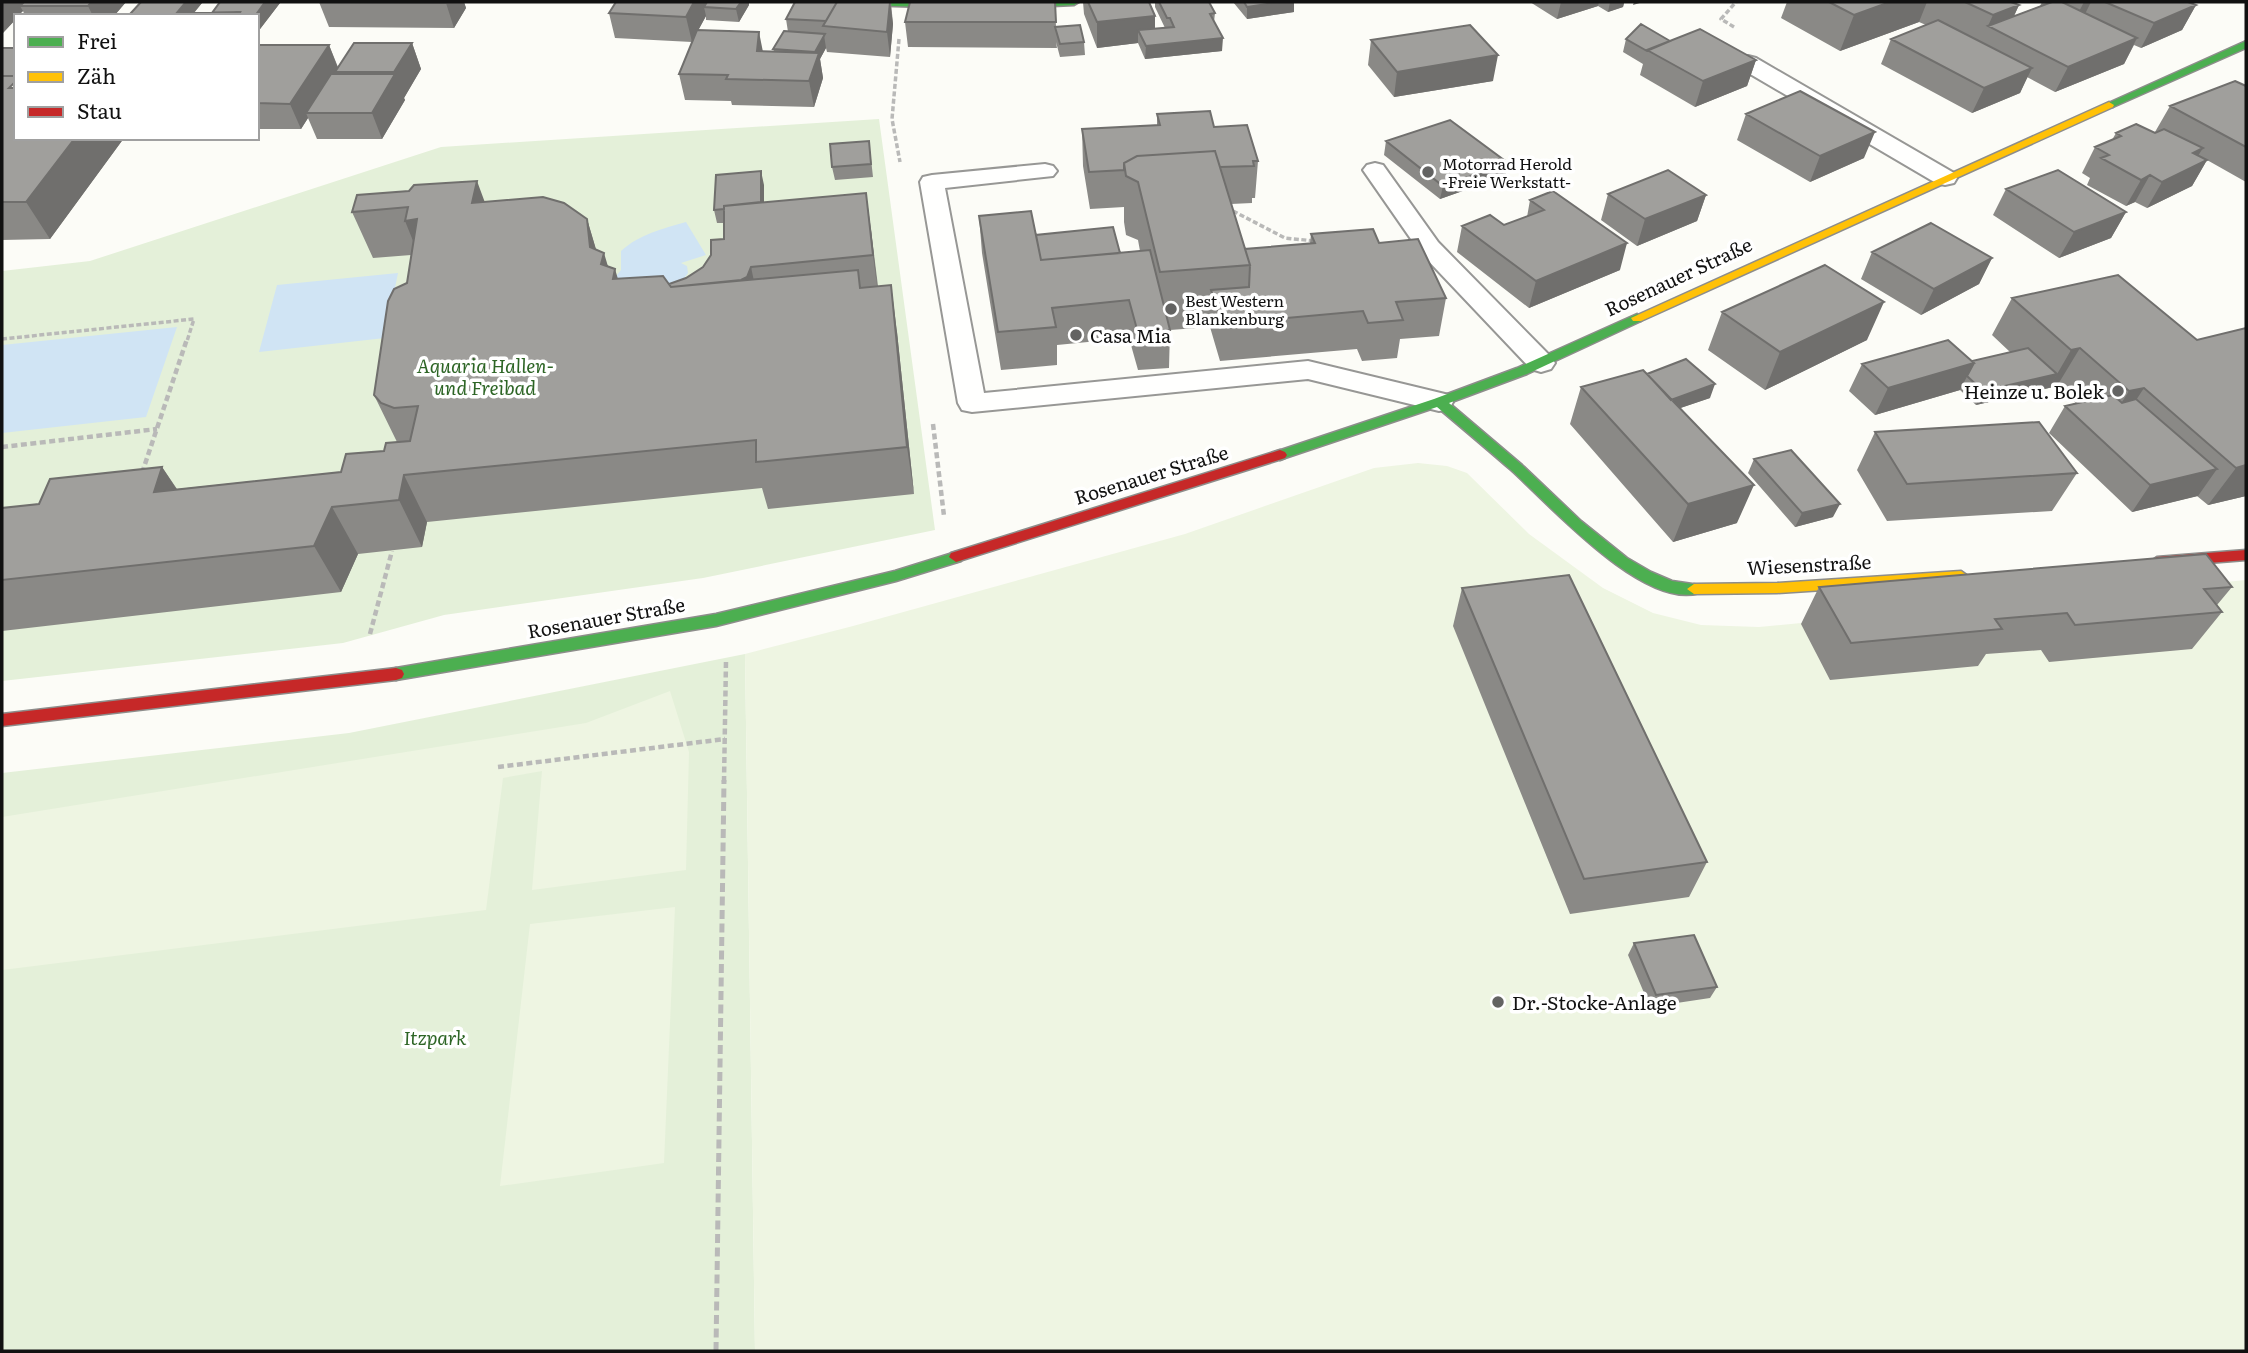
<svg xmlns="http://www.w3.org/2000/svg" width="2248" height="1353" viewBox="0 0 2248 1353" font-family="Literata,serif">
	<rect width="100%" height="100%" fill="#fcfcf7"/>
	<path fill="#e4f0d9" d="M879,119L935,530L703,578L444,615L343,643L2,681V271L90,261L441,147Z
		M745,654L755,1351H2V773L349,733Z"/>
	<path fill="#eef5e2" d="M1418,463L1447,466L1467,473L1529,534L1603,588L1653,613L1701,625L1759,627L2246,580V1351H755L745,654L853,626L1185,534L1374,468Z
		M670,691L689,752L686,870L532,890L542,771L503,778L486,910L2,970V817L586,723Z
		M675,907L664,1163L500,1186L530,924Z"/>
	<path fill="#d0e4f4" d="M686,222L706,255L681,263L687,266L688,273C673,297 633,286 609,285L621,270V251C640,234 662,229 686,222Z
		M398,273L385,338L259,352L277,285Z
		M177,327L146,417L2,433V345Z"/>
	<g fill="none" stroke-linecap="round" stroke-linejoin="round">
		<defs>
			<path id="lane" d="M1748,56L1756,58L1954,173L1957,178L1954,183L1945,185L1936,183L1740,68L1737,63L1740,58Z
				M1375,163L1383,165L1438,242L1551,357L1555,363L1551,369L1541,372L1531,369L1420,252L1363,170L1367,165Z
				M1045,164L1053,166L1057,171L1053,176L945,188L984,393L1308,361L1449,395L1453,402L1449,409L1439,411L1308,379L972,412L962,410L958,403L920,182L923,177L932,175Z"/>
			<path id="fast" d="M859,2H1079L1074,5L987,9L864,5Z
				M2246,41V48L2113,107L2104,105Z
				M1637,314L1643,318L1641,321L1527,374L1449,403L1522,465L1581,521L1627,558L1651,572L1672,581L1699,585L1701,589L1699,593C1643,610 1549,504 1511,470C1487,449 1462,428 1437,407L1285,458L1280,460L1273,455L1275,452L1434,399L1517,368Z
				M956,552L963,557L961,561L896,581L716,626L396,680L390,678L388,674L390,670L396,668L716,614L895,571Z"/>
			<path id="slow" d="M2109,102L2114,105L2113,107L1641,321H1633L1631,318Z
				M1961,571L1968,576L1961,581L1777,593L1694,594L1687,589L1694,584L1777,583Z"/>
			<path id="jam" d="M1280,450L1285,452L1287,455L1285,458L956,562L949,557L951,553Z
				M2246,550V560L2157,567L2150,562L2157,557Z
				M396,668L402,670L404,674L402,678L396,680L2,726V714Z"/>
		</defs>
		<use href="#lane" stroke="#979795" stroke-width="4"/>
		<use href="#fast" stroke="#8d8d8b" stroke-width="3"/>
		<use href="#slow" stroke="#8d8d8b" stroke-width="3"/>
		<use href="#jam" stroke="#8d8d8b" stroke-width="3"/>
		<path stroke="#b9b9b8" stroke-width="3.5" stroke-dasharray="5 2.5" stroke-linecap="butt" d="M1734,27L1721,19L1736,2
			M899,39L892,119L900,162
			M1233,211L1285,238L1315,241
			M2,339L194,319L187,341"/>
		<path stroke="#b9b9b8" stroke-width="4.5" stroke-dasharray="6 3.5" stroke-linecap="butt" d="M933,424L944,516
			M2,447L157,429
			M142,473L187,339
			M370,634L392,551
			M498,767L725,739
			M724,782L726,661"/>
		<path stroke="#b9b9b8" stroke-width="5" stroke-dasharray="9 4.5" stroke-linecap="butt" d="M716,1351L724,780"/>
		<use href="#lane" fill="#fffffe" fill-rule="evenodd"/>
		<use href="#fast" fill="#4caf50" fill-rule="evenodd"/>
		<use href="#slow" fill="#ffc107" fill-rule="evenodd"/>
		<use href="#jam" fill="#c62828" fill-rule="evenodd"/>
	</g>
	<path fill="#8a8986" d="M2,2H126L114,16H25L23,11L16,16V19L2,34Z
		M319,2H464L466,8L454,28L329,27Z
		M616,2H749V5L739,22L706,20V16L698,30L763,51H774L773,49L788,32L786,19L795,2H891L893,24L890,57L827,52L826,48L820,59L823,78L814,107L732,105L731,101L685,100L679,74L694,38L692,42L615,38L609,13Z
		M1055,2L1056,27L1084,42L1085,55L1060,57L1056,42L1057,48L908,47L905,22Z
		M1083,2H1149L1155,16V29L1165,28L1155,7V2H1209L1215,13L1214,22L1222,51L1145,59L1138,43L1097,48L1084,14Z
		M1233,2H1294V12L1247,19Z
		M1530,2H1627L1624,3L1623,7L1608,12L1598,6L1557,19Z
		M1787,2H2011L2019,5L2014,16L2040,6L2042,2H2192H2190L2196,5L2182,30L2141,48L2134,45L2124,64L2055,92L2027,77L2020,93L1972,113L1881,64L1891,39L1926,25L1919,22L1840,51L1781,18Z
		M202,3L194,13H212L280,3L257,33V16H131L130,14Z
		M1626,39L1670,41L1756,60L1747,86L1695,107L1640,75L1643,64L1623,52Z
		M1371,40L1493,81L1394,97L1368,65Z
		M412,43L421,69L404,98L405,100L382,139H317L308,118L301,129H257V45H329L338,67Z
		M2,48L16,138H124L50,239L2,240Z
		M2246,86V182L2207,160L2192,186L2147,208L2135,202L2126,206L2087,185L2090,178L2082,173L2095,147L2112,140L2116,133H2156L2155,132L2170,106Z
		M1157,114L1214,127L1258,161L1255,198H1252V203L1231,204L1245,249L1310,244L1311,234L1379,243L1446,298L1439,336L1400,339L1397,358L1362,361L1357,349L1220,361L1210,327L1170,330L1169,368L1138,370L1129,338L1057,345V365L1001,370L982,253L979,216L1036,235L1120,253L1140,251L1138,240L1126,235L1124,222V207L1090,209L1083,166L1082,129L1157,125Z
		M1746,114L1864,158L1810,182L1737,140Z
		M869,141L873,177L835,180L832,167Z
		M1386,141L1505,176L1440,199L1384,155Z
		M764,185V202L871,230L878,286L897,332L914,494L768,509L762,488L427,522L422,547L358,554L341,592L2,631V508L39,504L162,467L177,489L341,472L384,451L397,442L374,395L407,283L411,255L373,258L352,212L357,195L485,202L587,219L596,250L618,279L669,284L686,278L703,267L724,239V223H717L714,210Z
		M2006,189L2126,212L2111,238L2059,258L1993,215Z
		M1608,194L1706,195L1697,221L1637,246L1601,220Z
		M1530,200L1620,270L1529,308L1457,252L1462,226L1504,225L1527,217Z
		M1872,252L1992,258L1979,284L1921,315L1861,279Z
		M2012,298L2197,340L2246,496L2208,505L2197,496L2132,512L2049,433L2065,406L2076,403L2057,386L1976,405L1960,390L1875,415L1849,391L1862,364L1972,361L2010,352L1992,335Z
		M1722,312L1867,340L1765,390L1708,350Z
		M1647,374L1710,398L1680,408L1737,523L1673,542L1570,424L1581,387Z
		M1875,432L2077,473L2052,511L1887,521L1857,470Z
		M1754,459L1833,517L1795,527L1748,473Z
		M1819,587H2232L2217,605L2222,612L2192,649L2049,662L2041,650L1986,654L1978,666L1830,680L1801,624Z
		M1462,588L1707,862L1689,897L1570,914L1453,626Z
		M1634,943L1717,987L1710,998L1650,1007L1628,955Z"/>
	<path fill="#706f6d" d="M2,2H30L20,6L23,11L18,16H16V19L2,34Z
		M91,2H126L114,16H93L88,6Z
		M186,2L202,3L191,16H177L176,14Z
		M265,2L280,3L257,33V16H255Z
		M446,2H464L466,8L454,28L446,3Z
		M694,2H713L704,7L706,16L692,42L686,17Z
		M741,2H749V5L739,22L736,9Z
		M890,2L893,24L890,57L887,32Z
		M1280,2H1294V12L1247,19V7Z
		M1561,2H1599L1598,6L1557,19Z
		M1610,2H1627L1624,3L1623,7L1608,12Z
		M1634,2H1643L1633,5Z
		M1890,2H1927L1919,22L1840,51L1854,15Z
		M2084,2H2091L2081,22L2072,25Z
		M2019,5L2005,35L1988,26L1993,15Z
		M2196,5L2182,30L2141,48L2154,23Z
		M1155,16V41L1138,30V43L1097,48V22Z
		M759,32L764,57L757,51Z
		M824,35L826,48L820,59L823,78L814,107L809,81L815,52Z
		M1223,38L1222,51L1145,59L1146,46Z
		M2137,38L2124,64L2055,92L2068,67Z
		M412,43L421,69L404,98L405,100L382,139L372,113L395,75L394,72Z
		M329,45L339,71L335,72L336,75L306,113L308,118L301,129L290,104Z
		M1498,55L1493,81L1394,97L1397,72Z
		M1756,60L1747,86L1695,107L1703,81Z
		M2032,68L2020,93L1972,113L1984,88Z
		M1875,132L1864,158L1810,182L1820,156Z
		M75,138H124L50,239L26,202Z
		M2203,148L2191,167L2207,160L2192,186L2147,208L2162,182L2193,153Z
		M1508,163L1505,176L1440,199L1443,186Z
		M761,171L764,185V220L761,206Z
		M2150,175L2135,202L2126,206L2141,180Z
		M477,181L494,227L472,203Z
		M866,193L871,230L878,293L873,255Z
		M1706,195L1697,221L1637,246L1645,219Z
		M2126,212L2111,238L2059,258L2074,232Z
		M417,219L424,268L405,221Z
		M587,219L601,266L590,247Z
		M1627,243L1620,270L1529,308L1536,281Z
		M604,253L618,300L601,264Z
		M1992,258L1979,284L1921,315L1934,289Z
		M751,267L759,305L725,291Z
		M615,269L629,316L613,279Z
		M891,285L897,332L914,494L907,447Z
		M1884,302L1867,340L1765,390L1780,352Z
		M2080,348L2057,386L2049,388L2071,350Z
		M1974,363L1960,390L1875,415L1888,388Z
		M2057,374L2049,388L1976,405L1983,391Z
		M1715,384L1710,398L1660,415L1665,402Z
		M2144,388L2119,426L2105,429L2129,391Z
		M2246,465V496L2208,505L2236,468Z
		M162,467L193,514L154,492Z
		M2217,469L2198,496L2132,512L2150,485Z
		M404,475L427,522L422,547L399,500Z
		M1754,485L1737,523L1673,542L1688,504Z
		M1840,504L1833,517L1795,527L1802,513Z
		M332,507L358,554L341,592L314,546Z"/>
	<path fill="#a09f9c" stroke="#706f6d" stroke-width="2" d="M24,2H91L88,6H20Z
		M141,2H186L176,14H130Z
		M220,2H265L255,16H241L240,12L212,13Z
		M319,2H446V3Z
		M616,2H694L686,17L609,13Z
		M707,2H741L736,9L704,7Z
		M795,2H837L826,21L786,19Z
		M837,2H890L887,32L823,26Z
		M910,2H1055L1056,22H905Z
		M1088,2H1149L1155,16L1097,22Z
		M1159,2H1209L1215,13L1210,14L1223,38L1146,46L1138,30L1174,27L1170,18H1167Z
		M1244,2H1280L1247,7Z
		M1829,2H1890L1854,15Z
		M1965,2H2011L2019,5L1993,15Z
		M2052,2H2062L2137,38L2068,67L1988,26Z
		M2105,2H2188L2196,5L2154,23Z
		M240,12L237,16H182L184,13Z
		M1938,20L2032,68L1984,88L1891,39Z
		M1641,24L1670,41L1647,51L1626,39Z
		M1080,25L1084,42L1060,44L1055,27Z
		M1470,25L1498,55L1397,72L1371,40Z
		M1700,29L1756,60L1703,81L1647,50Z
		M697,30L759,32L757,51L819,53L809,81L726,79L728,75L679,74Z
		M784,31L825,34L815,52L773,49Z
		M354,43H412L394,72H335Z
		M257,45H329L290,104L257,103Z
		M2,48H16V76H2Z
		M331,74H395L372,113H306Z
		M2,76H16V81L9,88H16V138H75L26,202H2Z
		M2235,81L2246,86V147L2170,106Z
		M1800,91L1875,132L1820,156L1746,114Z
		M1210,111L1214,127L1247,125L1258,161H1253L1254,166L1220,167L1215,151L1137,156L1124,163V170L1089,172L1082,129L1160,125L1157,114Z
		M1450,120L1508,163L1443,186L1386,141Z
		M2136,124L2155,133L2164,129L2203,148L2193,153L2207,160L2162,182L2150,175L2141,180L2101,158L2109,155L2095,147L2121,136L2116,133Z
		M869,141L871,164L832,167L830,144Z
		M1215,151L1250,265L1160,272L1138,182L1126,176L1124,163L1137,156Z
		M1668,170L1706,195L1645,219L1608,194Z
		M2058,170L2126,212L2074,232L2006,189Z
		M761,171V202L724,206V209L714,210L716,175Z
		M477,181L472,203L543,197L564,203L587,219L590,247L604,253L601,264L615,269L613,279L663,276L671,287L858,270L860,288L891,285L907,447L756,462V440L404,475L399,500L332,507L314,546L2,580V508L39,504L50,479L162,467L154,492L341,472L346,454L384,451L386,443L410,441L418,406L394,408L381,403L374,395L388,301L394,289L407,283L417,219L405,221L408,207L352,212L357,195L409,191L414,185Z
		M1553,191L1627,243L1536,281L1462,226L1490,215L1504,225L1544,210L1530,200Z
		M866,193L873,255L751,267L747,277L741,280L671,287L669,284L686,278L703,267L711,255V240L724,239V206Z
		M1031,211L1041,260L1150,250L1170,330L1138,333L1129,300L1052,308L1056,327L998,332L979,216Z
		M1931,223L1992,258L1934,289L1872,252Z
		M1113,227L1120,253L1041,260L1036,235Z
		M1373,229L1379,243L1418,239L1446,298L1396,302L1403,320L1368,323L1363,311L1222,324L1211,290L1249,287L1250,265L1245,249L1315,243L1311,234Z
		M1825,265L1884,302L1780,352L1722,312Z
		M2118,275L2197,340L2246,328V465L2236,468L2144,388L2129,391L2080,348L2071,350L2012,298Z
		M1948,340L1974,363L1888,388L1862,364Z
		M2028,348L2057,374L1983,391L1967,376L1974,363L1972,361Z
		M1686,359L1715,384L1671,400L1647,374Z
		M1643,370L1754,485L1688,504L1581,387Z
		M2113,395L2122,403L2136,399L2217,469L2150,485L2065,406Z
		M2039,422L2077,473L1907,484L1875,432Z
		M1791,450L1840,504L1802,513L1754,459Z
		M2206,554L2232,587L2204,589L2222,612L2075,625L2067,613L1995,619L2002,629L1851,643L1819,587Z
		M1569,575L1707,862L1584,879L1462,588Z
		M1694,935L1717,987L1656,995L1634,943Z"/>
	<g fill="#636362" stroke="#fff" stroke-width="2.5">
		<circle cx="1428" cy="172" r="7"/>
		<circle cx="1171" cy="309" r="7"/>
		<circle cx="1076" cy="335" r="7"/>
		<circle cx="2118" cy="391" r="7"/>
		<circle cx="1498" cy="1002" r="7"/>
	</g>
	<g text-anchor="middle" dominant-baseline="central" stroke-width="7" stroke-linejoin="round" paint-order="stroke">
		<g font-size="16" fill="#111" stroke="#fff" text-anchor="start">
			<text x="1442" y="163">Motorrad Herold<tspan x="1442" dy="18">-Freie Werkstatt-</tspan></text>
			<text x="1185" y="300">Best Western<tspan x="1185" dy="18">Blankenburg</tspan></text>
		</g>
		<g font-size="19" fill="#111" stroke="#fff">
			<text transform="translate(1678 276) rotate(-25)">Rosenauer Straße</text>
			<text transform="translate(1151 474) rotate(-17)">Rosenauer Straße</text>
			<text transform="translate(1809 564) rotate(-3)">Wiesenstraße</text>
			<text transform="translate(606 617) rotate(-10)">Rosenauer Straße</text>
		</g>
		<g font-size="19" fill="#111" stroke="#fff" text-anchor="start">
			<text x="1090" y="335">Casa Mia</text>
			<text x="2104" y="391" text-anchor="end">Heinze u. Bolek</text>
			<text x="1512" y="1002">Dr.-Stocke-Anlage</text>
		</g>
		<g font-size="19" font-style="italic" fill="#2d6525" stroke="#fff">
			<text x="485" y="365">Aquaria Hallen-<tspan x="485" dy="22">und Freibad</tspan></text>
			<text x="435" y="1037">Itzpark</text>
		</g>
	</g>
	<rect width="2248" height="1353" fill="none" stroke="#111111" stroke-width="7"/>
	<rect x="14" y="14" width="245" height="126" fill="#ffffff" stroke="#a0a0a0" stroke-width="2"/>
	<rect x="28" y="37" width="35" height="10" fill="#4caf50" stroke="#a0a0a0" stroke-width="2"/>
	<text x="77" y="49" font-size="21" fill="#111111">Frei</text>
	<rect x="28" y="72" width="35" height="10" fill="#ffc107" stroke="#a0a0a0" stroke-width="2"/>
	<text x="77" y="84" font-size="21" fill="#111111">Zäh</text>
	<rect x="28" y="107" width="35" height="10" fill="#c62828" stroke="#a0a0a0" stroke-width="2"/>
	<text x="77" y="119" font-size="21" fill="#111111">Stau</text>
</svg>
